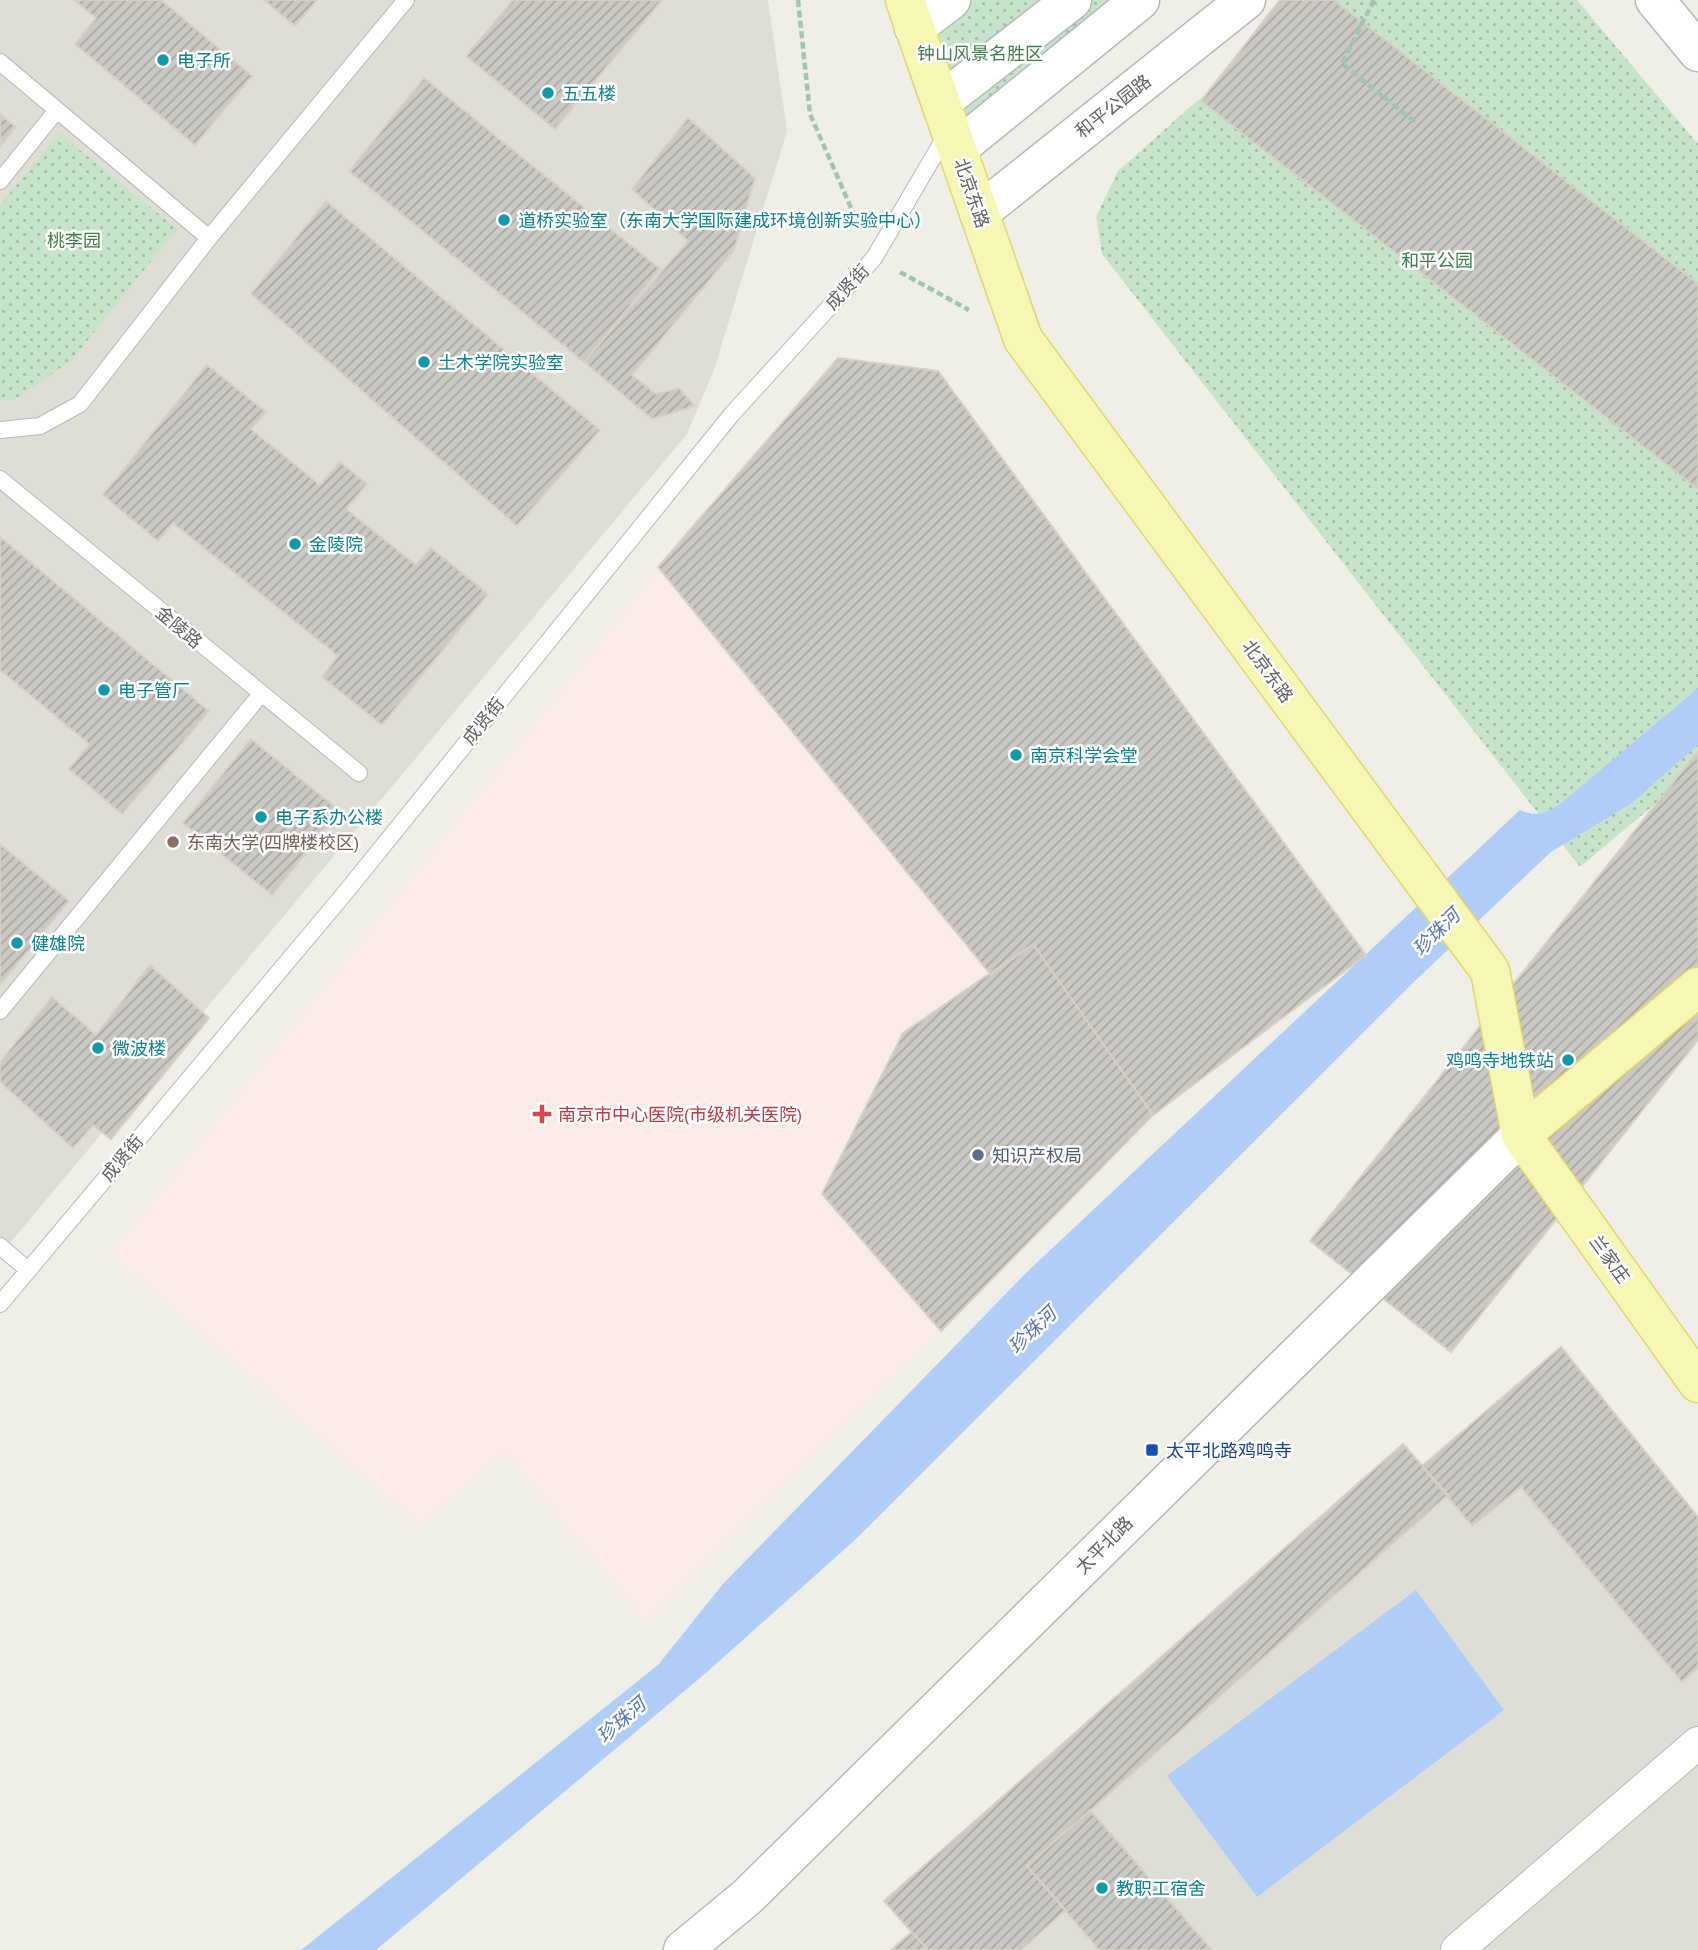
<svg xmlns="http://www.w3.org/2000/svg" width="1698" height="1950" viewBox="0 0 1698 1950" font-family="'PT Sans','Noto Sans SC',sans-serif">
	<defs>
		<pattern id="park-dots" width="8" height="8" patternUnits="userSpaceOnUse" patternTransform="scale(1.75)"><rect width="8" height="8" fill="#c7e4cb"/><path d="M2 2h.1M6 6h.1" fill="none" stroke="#a5bca9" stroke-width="1.8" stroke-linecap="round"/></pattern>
		<pattern id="building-hatch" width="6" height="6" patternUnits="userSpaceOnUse" patternTransform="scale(1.75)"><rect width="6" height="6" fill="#cbc9c4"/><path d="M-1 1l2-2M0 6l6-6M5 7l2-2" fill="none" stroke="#a8a7a3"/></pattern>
	</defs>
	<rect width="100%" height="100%" fill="#efefe8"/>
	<path fill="#dfded6" d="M0,0H768L787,131L714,370L687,434L0,1255Z
		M1561,1347L1698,1517V1950H1021L1027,1866L1448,1496L1422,1466Z"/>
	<path fill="#faebe6" d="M658,567L991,975L903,1033L823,1194L941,1331L645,1622L504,1453L420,1527L109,1254Z"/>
	<path fill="url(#park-dots)" d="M905,0H1122L957,149Z
		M1320,0H1577L1698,144V768L1580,867L1102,254L1096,217L1118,171L1190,107Z
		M59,133L177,229L72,360L16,399L0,400V205Z"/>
	<path fill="#b0cdf7" d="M1698,688V745L1632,803L1551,852L1417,979L856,1539L707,1672L376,1950H301L658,1665L722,1585L1029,1270L1520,810C1536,817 1544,814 1559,805Z
		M1416,1590L1504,1710L1257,1897L1167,1776Z"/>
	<path fill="url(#building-hatch)" stroke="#d4d2c6" stroke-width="2" d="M74,0H161L252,76L195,145L75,44L96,18Z
		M264,0H317L295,26Z
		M513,0H662L555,129L466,56Z
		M1280,0H1334L1698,284V489L1201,101Z
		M424,78L660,269L584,362L349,171Z
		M0,114L16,127L0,147Z
		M688,118L755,178L734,250L632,375L656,394L679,388L695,406L652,419L584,362L688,241L632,189Z
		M326,201L600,430L517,526L251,294Z
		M838,358L938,371L1366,955L1153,1115L1033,944L991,975L658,567Z
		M207,365L266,412L251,429L320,485L340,462L367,484L346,509L416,565L431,548L488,594L382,725L322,677L338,656L173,523L158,541L103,495Z
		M0,537L209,711L122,814L69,769L89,744L0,670Z
		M251,739L340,811L272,895L183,823Z
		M1698,751V1040L1451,1352L1310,1241Z
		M0,844L69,901L0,985Z
		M1033,944L1153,1115L941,1331L822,1194L903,1033Z
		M150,965L209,1018L111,1139L93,1125L73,1148L0,1082V1062L52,997L96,1035Z
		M1561,1347L1698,1517V1668L1682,1682L1521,1487L1472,1526L1422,1466Z
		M1403,1444L1448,1495L1027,1866L1066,1910L1021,1950H928L884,1901Z
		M1090,1810L1212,1950H1099L1027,1866Z
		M912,1932L928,1950H891Z"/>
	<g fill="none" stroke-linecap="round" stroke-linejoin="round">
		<defs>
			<path id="lane" d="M0,62L57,110
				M0,181L57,110L209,238
				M0,430L40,426L80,404L209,238L406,0
				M0,479L359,773
				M0,1011L261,694
				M0,1246L28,1270
				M0,1304L345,893L732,414L874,258L948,132"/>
			<path id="street" d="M1457,1950L1698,1743"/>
			<path id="secondary" d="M1655,0L1698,52
				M914,28L951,0
				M941,102L1072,0
				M957,149L1140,0
				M979,213L1246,0
				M683,1950L747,1897L1521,1135"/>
			<path id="primary" d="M905,0L1023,339L1490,971L1521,1135L1698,1383
				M1521,1135L1698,987"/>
		</defs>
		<use href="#lane" stroke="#b7b8bd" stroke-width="18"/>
		<use href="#street" stroke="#b7b8bd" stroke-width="34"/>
		<use href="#secondary" stroke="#b6b8bd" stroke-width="41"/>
		<use href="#primary" stroke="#e4d56c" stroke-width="41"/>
		<path stroke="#a0c5b1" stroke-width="4.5" stroke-dasharray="7 3.5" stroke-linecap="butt" d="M798,0L810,114L859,226
			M1374,0L1342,64L1415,122
			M900,272L969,310"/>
		<use href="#lane" stroke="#fff" stroke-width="16"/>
		<use href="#street" stroke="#fff" stroke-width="32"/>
		<use href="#secondary" stroke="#fff" stroke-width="38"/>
		<use href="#primary" stroke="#f7f7b5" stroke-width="38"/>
	</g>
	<g fill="#0f9aa8" stroke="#fff" stroke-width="2.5">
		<circle cx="163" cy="60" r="7"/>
		<circle cx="548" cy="93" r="7"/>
		<circle cx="504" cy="220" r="7"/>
		<circle cx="424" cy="362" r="7"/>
		<circle cx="295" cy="544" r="7"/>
		<circle cx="104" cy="690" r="7"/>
		<circle cx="1016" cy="755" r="7"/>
		<circle cx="261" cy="817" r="7"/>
		<circle cx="17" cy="943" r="7"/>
		<circle cx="98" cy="1048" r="7"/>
		<circle cx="1568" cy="1060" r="7"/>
		<circle cx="1102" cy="1888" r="7"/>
	</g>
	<circle fill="#8d6e63" stroke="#fff" stroke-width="2.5" cx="173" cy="842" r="7"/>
	<path fill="#e0444e" stroke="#fff" stroke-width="2.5" d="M538.5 1103.5h7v7h7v7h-7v7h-7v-7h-7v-7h7z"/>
	<circle fill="#5c6f8a" stroke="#fff" stroke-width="2.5" cx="978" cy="1155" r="7"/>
	<rect fill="#1a4fb4" stroke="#fff" stroke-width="2.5" x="1145" y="1443" width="14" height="14" rx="3.5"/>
	<g text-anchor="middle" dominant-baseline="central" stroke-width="5" stroke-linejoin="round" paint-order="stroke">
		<g font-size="18" fill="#3d7f4a" stroke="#fff">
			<text x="980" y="53">钟山风景名胜区</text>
			<text x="74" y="240">桃李园</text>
			<text x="1437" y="260">和平公园</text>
		</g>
		<g font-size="18" fill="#0d838f" stroke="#fff" text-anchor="start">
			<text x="177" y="60">电子所</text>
			<text x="562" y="93">五五楼</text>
			<text x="518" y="220">道桥实验室（东南大学国际建成环境创新实验中心）</text>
			<text x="438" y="362">土木学院实验室</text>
			<text x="309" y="544">金陵院</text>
			<text x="118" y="690">电子管厂</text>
			<text x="1030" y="755">南京科学会堂</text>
			<text x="275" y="817">电子系办公楼</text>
			<text x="31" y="943">健雄院</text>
			<text x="112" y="1048">微波楼</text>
			<text x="1554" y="1060" text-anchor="end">鸡鸣寺地铁站</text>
			<text x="1116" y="1888">教职工宿舍</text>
		</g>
		<g font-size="18" fill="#5f6166" stroke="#fff">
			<text transform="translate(1113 106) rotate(-38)">和平公园路</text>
			<text transform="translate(972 193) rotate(71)">北京东路</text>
			<text transform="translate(847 287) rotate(-47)">成贤街</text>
			<text transform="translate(179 627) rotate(40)">金陵路</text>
			<text transform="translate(1268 671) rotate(54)">北京东路</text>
			<text transform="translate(483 721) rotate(-51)">成贤街</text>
			<text transform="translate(122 1158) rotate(-50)">成贤街</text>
			<text transform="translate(1610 1259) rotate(54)">兰家庄</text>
			<text transform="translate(1104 1545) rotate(-45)">太平北路</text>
		</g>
		<g font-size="18" fill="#785e54" stroke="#fff" text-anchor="start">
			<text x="187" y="842">东南大学(四牌楼校区)</text>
		</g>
		<g font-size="18" fill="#be3a42" stroke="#fff" text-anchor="start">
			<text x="558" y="1114">南京市中心医院(市级机关医院)</text>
		</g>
		<g font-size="18" fill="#4e5e75" stroke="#fff" text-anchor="start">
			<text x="992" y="1155">知识产权局</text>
		</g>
		<g font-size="18" fill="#164399" stroke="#fff" text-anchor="start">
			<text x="1166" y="1450">太平北路鸡鸣寺</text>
		</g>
		<g font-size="19" font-style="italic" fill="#5475b9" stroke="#fff">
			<text transform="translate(1436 932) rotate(-45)">珍珠河</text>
			<text transform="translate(1032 1330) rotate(-44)">珍珠河</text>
			<text transform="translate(621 1720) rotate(-41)">珍珠河</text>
		</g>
	</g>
</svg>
